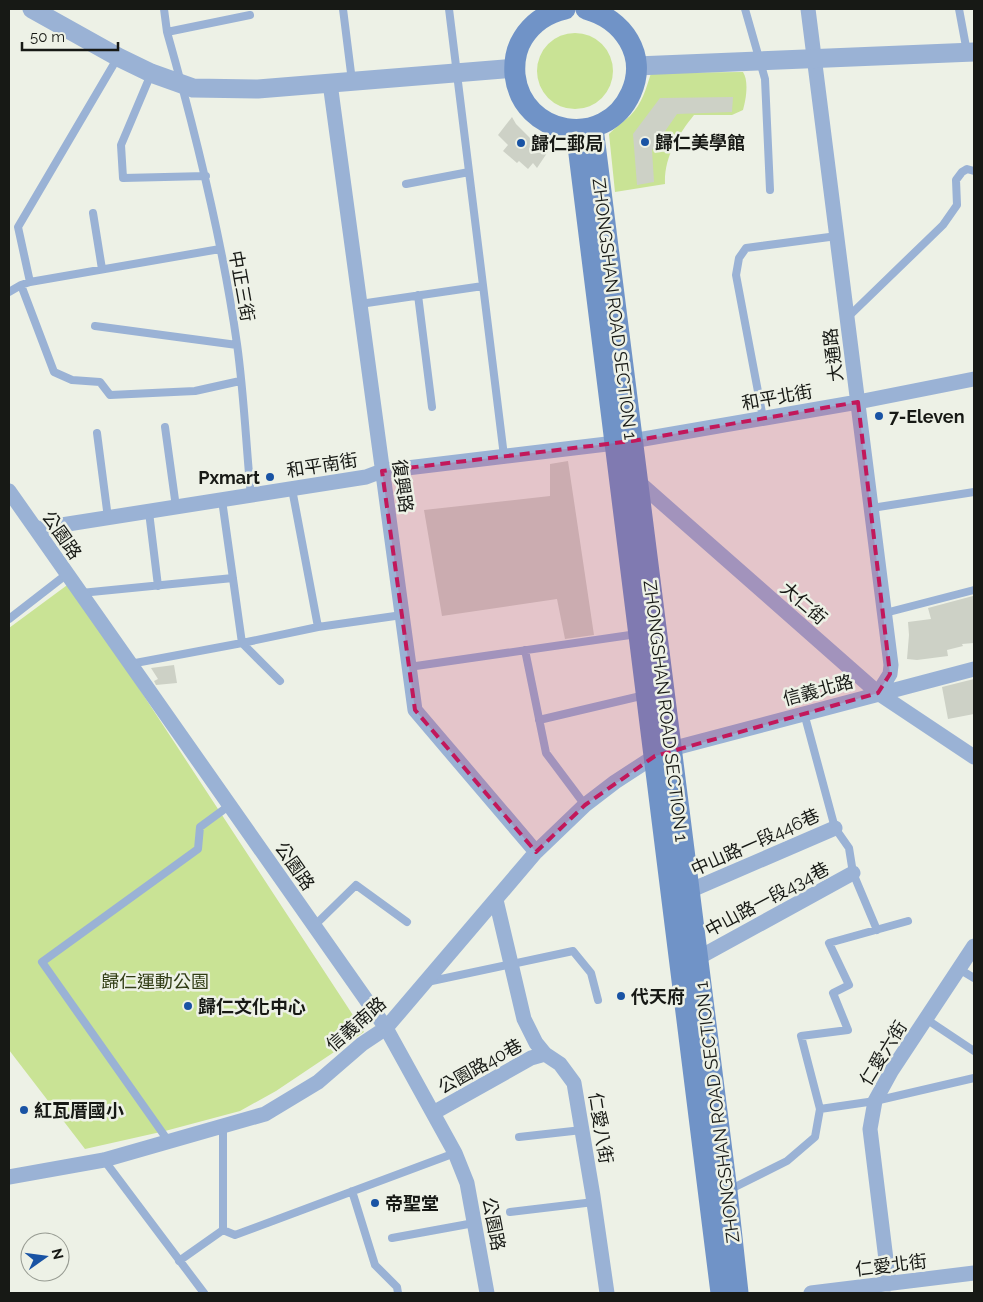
<svg xmlns="http://www.w3.org/2000/svg" width="983" height="1302" viewBox="0 0 983 1302" font-family="Raleway,'Noto Sans TC',sans-serif">
	<rect width="100%" height="100%" fill="#edf1e6"/>
	<path fill="#c9e395" d="M537 71a38 38 0 1 1 76 0a38 38 0 1 1-76 0Z
		M743,72C749,81 746,100 743,110L732,115H694C678,135 664,157 665,184L615,192L609,134C616,127 623,122 630,116C642,104 646,89 651,73Z
		M70,583L364,1032L276,1091L240,1111L165,1131L85,1149L9,1050V628Z"/>
	<path fill="#cdd1c6" d="M733,97L732,112L677,114L652,150L654,182L637,185L633,134L660,98Z
		M512,117L516,124L533,141L549,150L537,168L533,163L528,169L519,161L517,163L503,151L508,145L498,135Z
		M568,461L594,635L565,639L557,599L442,616L424,510L550,496V464Z
		M973,596L974,643L962,644L963,646L947,650L948,656L917,660L907,659L909,635L908,622L931,619L928,608Z
		M174,665L177,683L156,685L154,681L158,679L151,668Z
		M974,679V714L948,719L942,687Z"/>
	<g fill="none" stroke-linecap="round" stroke-linejoin="round">
		<path stroke="#9ab2d5" stroke-width="8" d="M164,9L167,32C196,134 222,238 237,344C244,394 246,445 251,496
			M343,9L352,81
			M449,9L504,456
			M745,9L765,79L770,190
			M959,9L967,52
			M167,32L250,15
			M151,74L121,145L123,178L206,176
			M406,184L469,172
			M93,213L102,269
			M30,282L18,227L118,57
			M21,285L54,372L72,380L100,382L110,395L195,391L240,381
			M9,292L21,285L30,282L220,249
			M418,295L432,407
			M360,304L483,286
			M848,317L943,225L957,205L956,180L962,172L967,169L974,171
			M95,326L237,345
			M763,418L736,275L739,258L746,248L837,236
			M165,427L176,507
			M97,433L108,518
			M292,489L318,627
			M222,500L242,643L280,681
			M872,508L974,492
			M149,512L158,586
			M81,593L233,578
			M885,613L974,590
			M9,619L67,574
			M525,650L546,753L585,805
			M130,664L242,643L318,627L402,615
			M409,667L637,634
			M804,713L835,828L849,848L853,873L877,930
			M539,720L645,695
			M314,926L356,885L407,922
			M959,969L974,978
			M427,982L573,951L591,973L598,1000
			M926,1019L974,1051
			M820,1109L875,1101L974,1078
			M223,1127V1230
			M519,1137L582,1130
			M169,1142L42,962L198,849L200,827L230,805
			M104,1160L204,1293
			M729,1190L787,1161L815,1137L820,1109L801,1036L848,1030L833,993L849,985L829,943L908,921
			M352,1191L375,1265L397,1287L398,1293
			M510,1212L594,1202
			M223,1230L235,1235L455,1153
			M392,1238L474,1223
			M179,1261L223,1230"/>
		<path stroke="#9ab2d5" stroke-width="15" d="M808,9L891,665L890,674L878,693
			M330,83L415,710L536,852
			M635,479L878,693L974,757
			M9,491L386,1028L455,1153L467,1183L487,1293
			M36,529L366,477L382,471L632,441L858,402L974,379
			M689,891L835,828
			M496,900L524,1019L536,1043L545,1054L560,1064L574,1083L593,1196L607,1293
			M698,958L853,873
			M433,1113L531,1058L545,1054
			M9,1177L104,1160L265,1114L318,1082L362,1044L386,1028L536,852L585,805L615,782L655,756L671,749L974,669
			M889,1284L870,1129L875,1101L892,1070L974,946
			M811,1293L974,1273"/>
		<path stroke="#9ab2d5" stroke-width="19" d="M32,9L118,57L151,73L193,88L258,89L515,68
			M636,66L974,52"/>
		<path stroke="#7093c7" stroke-width="21" d="M565,9C547,13 533,22 523,38C516,49 514,62 515,75C522,136 605,151 631,93C648,55 623,19 586,9
			M593,128L727,1191L738,1293
			M576,130L721,1293"/>
	</g>
	<path fill="#c2185b" fill-opacity="0.2" stroke="#c2185b" stroke-width="4" stroke-dasharray="10 6" stroke-linejoin="round" d="M858,402L890,674L878,693L655,756L585,805L536,852L415,710L382,471L632,441Z"/>
	<g fill="#1953a4" stroke="#edf1e6" stroke-width="2">
		<circle cx="645" cy="142" r="5"/>
		<circle cx="521" cy="143" r="5"/>
		<circle cx="879" cy="416" r="5"/>
		<circle cx="270" cy="477" r="5"/>
		<circle cx="621" cy="996" r="5"/>
		<circle cx="188" cy="1006" r="5"/>
		<circle cx="24" cy="1110" r="5"/>
		<circle cx="375" cy="1203" r="5"/>
	</g>
	<g text-anchor="middle" dominant-baseline="central" stroke-width="5" stroke-linejoin="round" paint-order="stroke">
		<g font-size="18" font-weight="bold" fill="#171915" stroke="#edf1e6" text-anchor="start">
			<text x="655" y="142">歸仁美學館</text>
			<text x="531" y="143">歸仁郵局</text>
			<text x="889" y="416">7-Eleven</text>
			<text x="260" y="477" text-anchor="end">Pxmart</text>
			<text x="631" y="996">代天府</text>
			<text x="198" y="1006">歸仁文化中心</text>
			<text x="34" y="1110">紅瓦厝國小</text>
			<text x="385" y="1203">帝聖堂</text>
		</g>
		<g font-size="18" fill="#171915" stroke="#edf1e6">
			<text transform="translate(242 286) rotate(80)">中正三街</text>
			<text transform="translate(615 309) rotate(83)">ZHONGSHAN ROAD SECTION 1</text>
			<text transform="translate(833 355) rotate(-97)">大通路</text>
			<text transform="translate(777 397) rotate(-10)">和平北街</text>
			<text transform="translate(322 465) rotate(-9)">和平南街</text>
			<text transform="translate(403 486) rotate(82)">復興路</text>
			<text transform="translate(62 535) rotate(55)">公園路</text>
			<text transform="translate(804 603) rotate(41)">大仁街</text>
			<text transform="translate(818 690) rotate(-15)">信義北路</text>
			<text transform="translate(666 711) rotate(83)">ZHONGSHAN ROAD SECTION 1</text>
			<text transform="translate(755 842) rotate(-24)">中山路一段446巷</text>
			<text transform="translate(295 866) rotate(55)">公園路</text>
			<text transform="translate(767 899) rotate(-28)">中山路一段434巷</text>
			<text transform="translate(356 1024) rotate(-41)">信義南路</text>
			<text transform="translate(883 1053) rotate(-58)">仁愛六街</text>
			<text transform="translate(480 1066) rotate(-29)">公園路40巷</text>
			<text transform="translate(717 1112) rotate(-97)">ZHONGSHAN ROAD SECTION 1</text>
			<text transform="translate(601 1128) rotate(81)">仁愛八街</text>
			<text transform="translate(494 1224) rotate(79)">公園路</text>
			<text transform="translate(891 1265) rotate(-7)">仁愛北街</text>
		</g>
		<g font-size="18" fill="#313d15" stroke="#edf1e6">
			<text x="155" y="981">歸仁運動公園</text>
		</g>
	</g>
	<rect width="983" height="1302" fill="none" stroke="#171915" stroke-width="20"/>
	<g transform="translate(45 1257) rotate(76)"><circle r="24" fill="#edf1e6" stroke="#979b92"/>
	<path d="M0-4L9 19L0 12L-9 19Z" fill="#1953a4"/>
	<text y="-8" font-size="14" font-weight="bold" text-anchor="middle" fill="#171915">N</text>
	</g>
	<path d="M22 42v8h96v-8" fill="none" stroke="#171915" stroke-width="2.5"/>
	<text x="30" y="42" font-size="15" fill="#171915" stroke="#edf1e6" stroke-width="4" paint-order="stroke">50 m</text>
</svg>
